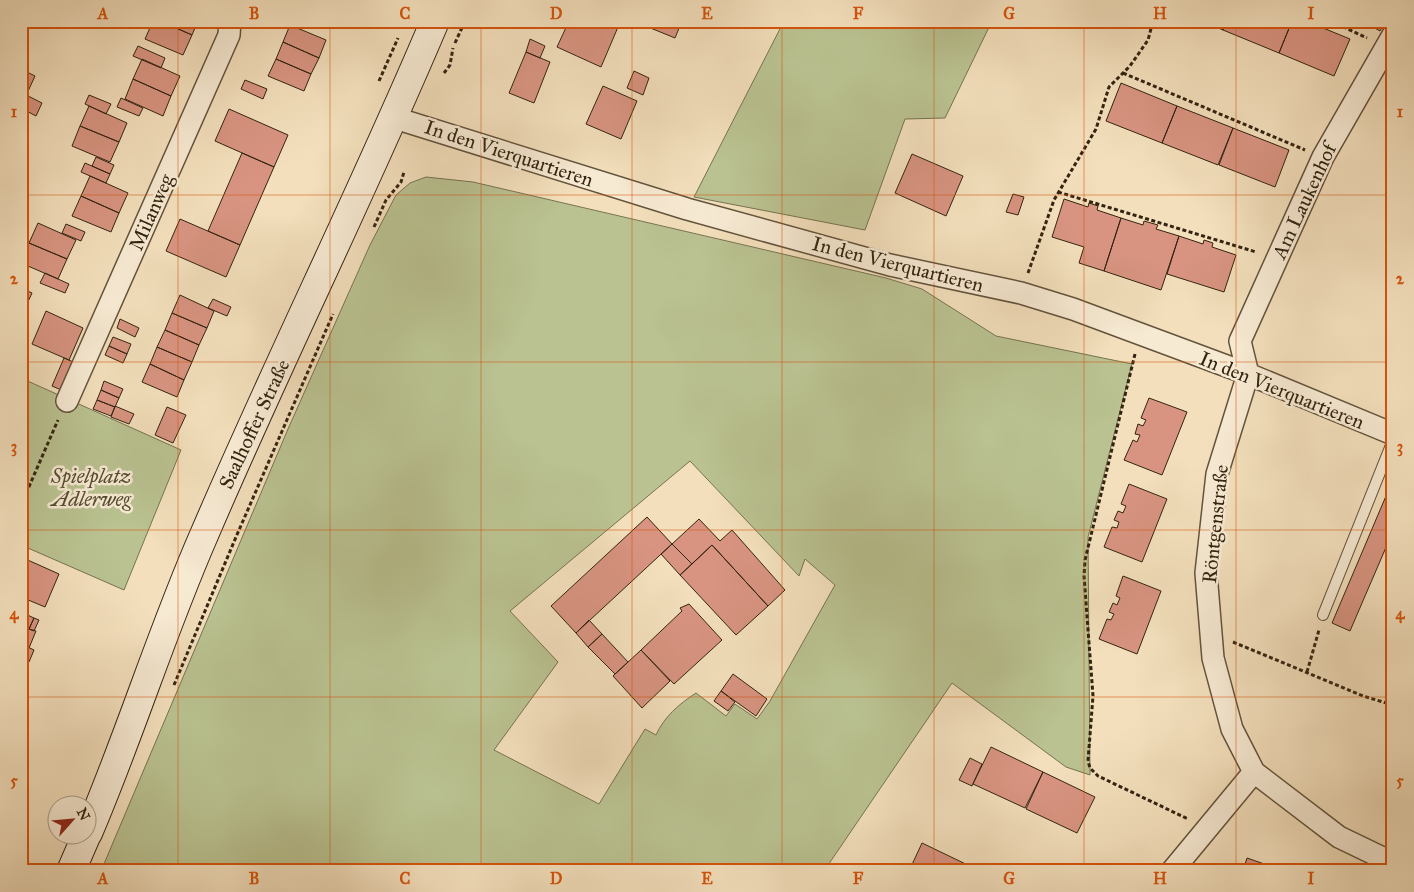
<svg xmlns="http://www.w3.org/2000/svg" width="1414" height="892" viewBox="0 0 1414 892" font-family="'IM FELL Great Primer',serif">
	<rect width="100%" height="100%" fill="#f3dfbc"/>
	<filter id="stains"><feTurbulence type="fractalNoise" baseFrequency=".004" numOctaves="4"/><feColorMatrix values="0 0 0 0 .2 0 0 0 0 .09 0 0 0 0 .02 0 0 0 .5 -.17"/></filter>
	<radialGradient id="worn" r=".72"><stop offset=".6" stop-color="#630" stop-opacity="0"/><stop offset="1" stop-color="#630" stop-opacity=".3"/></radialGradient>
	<path fill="#bac291" stroke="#767351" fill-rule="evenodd" d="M784,21H992L945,118L905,119L865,230L694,197Z
		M426,177L473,182L886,278L922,289L996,336L1132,364L1088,537L1090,775L1066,767L952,683L824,871H101L288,429L370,245L396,195L410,183ZM690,461L799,576L805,559L835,585L770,701L757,719L735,704L726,716L696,693C679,704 664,717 656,735L645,729L599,804L494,750L558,662L510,611Z
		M21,378L181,450L124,590L21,545Z"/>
	<path fill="#d89481" stroke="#332411" d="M153,21H160L192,35L183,55L145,39Z
		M160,21H198L192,35Z
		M569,21H605L618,27L601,67L557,47Z
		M650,21H682L675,38L648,27Z
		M1202,21H1226L1223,30Z
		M1227,21H1292L1279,53L1223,30Z
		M1292,21H1306L1350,39L1334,76L1279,53Z
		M1369,21H1386L1380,31L1368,24Z
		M290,25L326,40L319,58L283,42Z
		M530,39L545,46L540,58L526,52Z
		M283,42L319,58L311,74L276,59Z
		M138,46L165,58L161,68L133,56Z
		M526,52L550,62L534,103L509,93Z
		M23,59L27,72L35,76L24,100L21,99Z
		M142,59L180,76L171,96L133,79Z
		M276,59L311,74L304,91L268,76Z
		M634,71L649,78L643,95L627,88Z
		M133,79L171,96L163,116L125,99Z
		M245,80L267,89L263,99L241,89Z
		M1121,83L1177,106L1162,143L1106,121Z
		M603,86L637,101L621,139L586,124Z
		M26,95L42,103L36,116L21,108Z
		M89,95L111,104L106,114L85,104Z
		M121,98L143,108L139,116L117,107Z
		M89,106L127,123L119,142L80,126Z
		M1177,106L1233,128L1218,165L1162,143Z
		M229,109L288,135L274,167L215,141Z
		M80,126L119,142L110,162L72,146Z
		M1233,128L1289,150L1275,187L1219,165Z
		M242,153L274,167L240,245L208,231Z
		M912,154L963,176L946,216L895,193Z
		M96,157L114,165L110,174L92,166Z
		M85,163L110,174L106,183L81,172Z
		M90,176L128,193L119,213L81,196Z
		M1013,194L1024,197L1018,215L1006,212Z
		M81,196L119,213L111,232L72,216Z
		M1064,199L1088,207L1089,203L1098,206L1097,210L1121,218L1104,271L1079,263L1084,247L1052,237Z
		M1121,218L1143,225L1144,221L1158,225L1156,229L1179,236L1161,290L1104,271Z
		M180,219L240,245L226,277L166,251Z
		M38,223L76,240L67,259L29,243Z
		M66,224L85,232L81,241L62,233Z
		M1179,236L1203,244L1204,240L1213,243L1212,247L1236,255L1224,292L1167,274Z
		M29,243L67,259L58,279L21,263Z
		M45,273L69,284L65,293L40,283Z
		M21,288L32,293L21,317Z
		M180,295L214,311L207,328L172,313Z
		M213,299L231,307L227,316L208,308Z
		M46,311L83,328L69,360L32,344Z
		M172,313L207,328L199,345L165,330Z
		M120,319L139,328L135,337L117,328Z
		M165,330L199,345L192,362L157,347Z
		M113,337L131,344L127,354L109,346Z
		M109,346L127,354L123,363L105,355Z
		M157,347L192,362L184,380L150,364Z
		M64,358L78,364L66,392L52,386Z
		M150,364L184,380L177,397L142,382Z
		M104,381L123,389L119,398L101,390Z
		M101,390L119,398L115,407L97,400Z
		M1149,398L1187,412L1162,475L1124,460L1133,440L1137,442L1140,435L1135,434L1138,424L1143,426L1146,420L1141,418Z
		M97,400L115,407L111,416L93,409Z
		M115,406L134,414L129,424L111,417Z
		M167,407L186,415L173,443L155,435Z
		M1129,484L1167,499L1142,562L1104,547L1112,527L1117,528L1119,522L1114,520L1118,511L1123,513L1126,506L1121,504Z
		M1386,496L1393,499V531L1350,631L1332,623Z
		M647,517L672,544L576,633L551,606Z
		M699,519L720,541L732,530L785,590L768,606L712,545L692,564L672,544Z
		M672,544L692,564L680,575L661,554Z
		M712,545L768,606L736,635L680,575Z
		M21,557L59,574L45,607L21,597Z
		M1123,576L1161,591L1137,654L1099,639L1107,619L1111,620L1114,614L1109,612L1113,603L1117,605L1120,598L1116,596Z
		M689,604L722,640L674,684L641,650L682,611L680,608Z
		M21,612L34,618L29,629L36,631L29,648L21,644Z
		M34,618L39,620L34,631L29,629Z
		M589,620L602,634L588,647L576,633Z
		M602,634L628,662L615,674L588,647Z
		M21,644L34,650L29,662L21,658Z
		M641,650L670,681L642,708L613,676Z
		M733,674L767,699L756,716L721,691Z
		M721,691L735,702L728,711L714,701Z
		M991,747L1043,772L1025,808L973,784Z
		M970,758L982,764L972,786L959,780Z
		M1043,772L1095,797L1077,833L1026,809Z
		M922,843L974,868L973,871H909Z
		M1247,858L1270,866L1281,871H1243Z"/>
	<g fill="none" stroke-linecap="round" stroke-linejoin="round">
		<defs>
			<path id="service" d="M1323,615L1393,440"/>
			<path id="minor" d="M395,118L687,209L890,265L1021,293L1073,309L1248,374L1393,434
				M1248,374L1217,474L1206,573L1213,658L1232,729L1254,772L1339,837L1393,863
				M1248,374L1240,341L1323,157L1393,35
				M67,401L229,35L230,21
				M1172,871L1254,772"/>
			<path id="secondary" d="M88,833C130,735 161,633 204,535C278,362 362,194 435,21
				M71,871L87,834"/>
		</defs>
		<use href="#service" stroke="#63533c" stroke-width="12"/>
		<use href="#minor" stroke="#63533c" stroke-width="24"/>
		<use href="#secondary" stroke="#332411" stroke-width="30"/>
		<path stroke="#332411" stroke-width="3" stroke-dasharray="4 2.5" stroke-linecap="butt" d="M1331,21L1367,38
			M455,43L465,21
			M444,73L450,65L453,48
			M1123,73L1305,150
			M379,81L398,38
			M1058,192L1256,252
			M374,227L386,200L401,182L404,172
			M1028,273L1054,200L1096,129L1109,87L1130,66L1148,40L1153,21
			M1135,354L1085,560L1084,576L1093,696L1088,761L1090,768L1098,776L1188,819
			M21,505L58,420
			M1233,642L1363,696L1393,705
			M1307,672L1319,630
			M174,685L236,537L333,314"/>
		<use href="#service" stroke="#f7ead3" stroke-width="10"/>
		<use href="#minor" stroke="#f7ead3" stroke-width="21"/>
		<use href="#secondary" stroke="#f7ead3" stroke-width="28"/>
	</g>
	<path fill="none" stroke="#d6540c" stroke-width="1" stroke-opacity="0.55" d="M178,21V871M330,21V871M481,21V871M632,21V871M782,21V871M934,21V871M1084,21V871M1236,21V871M21,195H1393M21,362H1393M21,530H1393M21,697H1393"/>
	<g text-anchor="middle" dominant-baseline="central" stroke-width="5" stroke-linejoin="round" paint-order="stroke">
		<g font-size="20" fill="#332411" stroke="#f7ead3">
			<text transform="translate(509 153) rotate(18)">In den Vierquartieren</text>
			<text transform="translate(1304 201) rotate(-65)">Am Laukenhof</text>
			<text transform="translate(151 212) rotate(-66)">Milanweg</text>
			<text transform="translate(898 264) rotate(14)">In den Vierquartieren</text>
			<text transform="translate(1282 390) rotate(22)">In den Vierquartieren</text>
			<text transform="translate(254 424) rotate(-65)">Saalhoffer Straße</text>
			<text transform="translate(1215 524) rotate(-84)">Röntgenstraße</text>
		</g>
		<g font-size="20" font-style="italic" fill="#554c31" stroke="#f7ead3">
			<text x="91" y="476">Spielplatz<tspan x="91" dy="23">Adlerweg</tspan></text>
		</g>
	</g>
	<rect width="1414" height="892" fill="none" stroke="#f3dfbc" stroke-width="55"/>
	<g transform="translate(72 820) rotate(63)"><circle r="24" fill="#f7ead3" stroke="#a99b85"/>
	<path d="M0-4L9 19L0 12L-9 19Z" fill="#8f2418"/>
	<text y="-8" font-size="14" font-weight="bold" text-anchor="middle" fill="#332411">N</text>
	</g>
	<rect x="28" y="28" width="1358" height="836" fill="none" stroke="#d6540c" stroke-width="2"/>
	<g font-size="16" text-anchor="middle" font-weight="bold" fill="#d6540c">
		<text x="103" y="19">A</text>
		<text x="254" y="19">B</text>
		<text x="405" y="19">C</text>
		<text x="556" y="19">D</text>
		<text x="707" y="19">E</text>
		<text x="858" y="19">F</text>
		<text x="1009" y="19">G</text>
		<text x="1160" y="19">H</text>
		<text x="1311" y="19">I</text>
		<text x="14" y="117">1</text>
		<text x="1400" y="117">1</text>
		<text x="14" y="284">2</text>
		<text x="1400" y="284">2</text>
		<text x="14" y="452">3</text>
		<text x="1400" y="452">3</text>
		<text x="14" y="619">4</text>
		<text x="1400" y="619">4</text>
		<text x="14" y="786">5</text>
		<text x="1400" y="786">5</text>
		<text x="103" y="884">A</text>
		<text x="254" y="884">B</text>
		<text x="405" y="884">C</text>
		<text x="556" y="884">D</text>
		<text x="707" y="884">E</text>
		<text x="858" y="884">F</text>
		<text x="1009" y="884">G</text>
		<text x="1160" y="884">H</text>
		<text x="1311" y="884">I</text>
	</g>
	<rect width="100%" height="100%" filter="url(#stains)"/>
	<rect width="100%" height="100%" fill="url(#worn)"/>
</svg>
